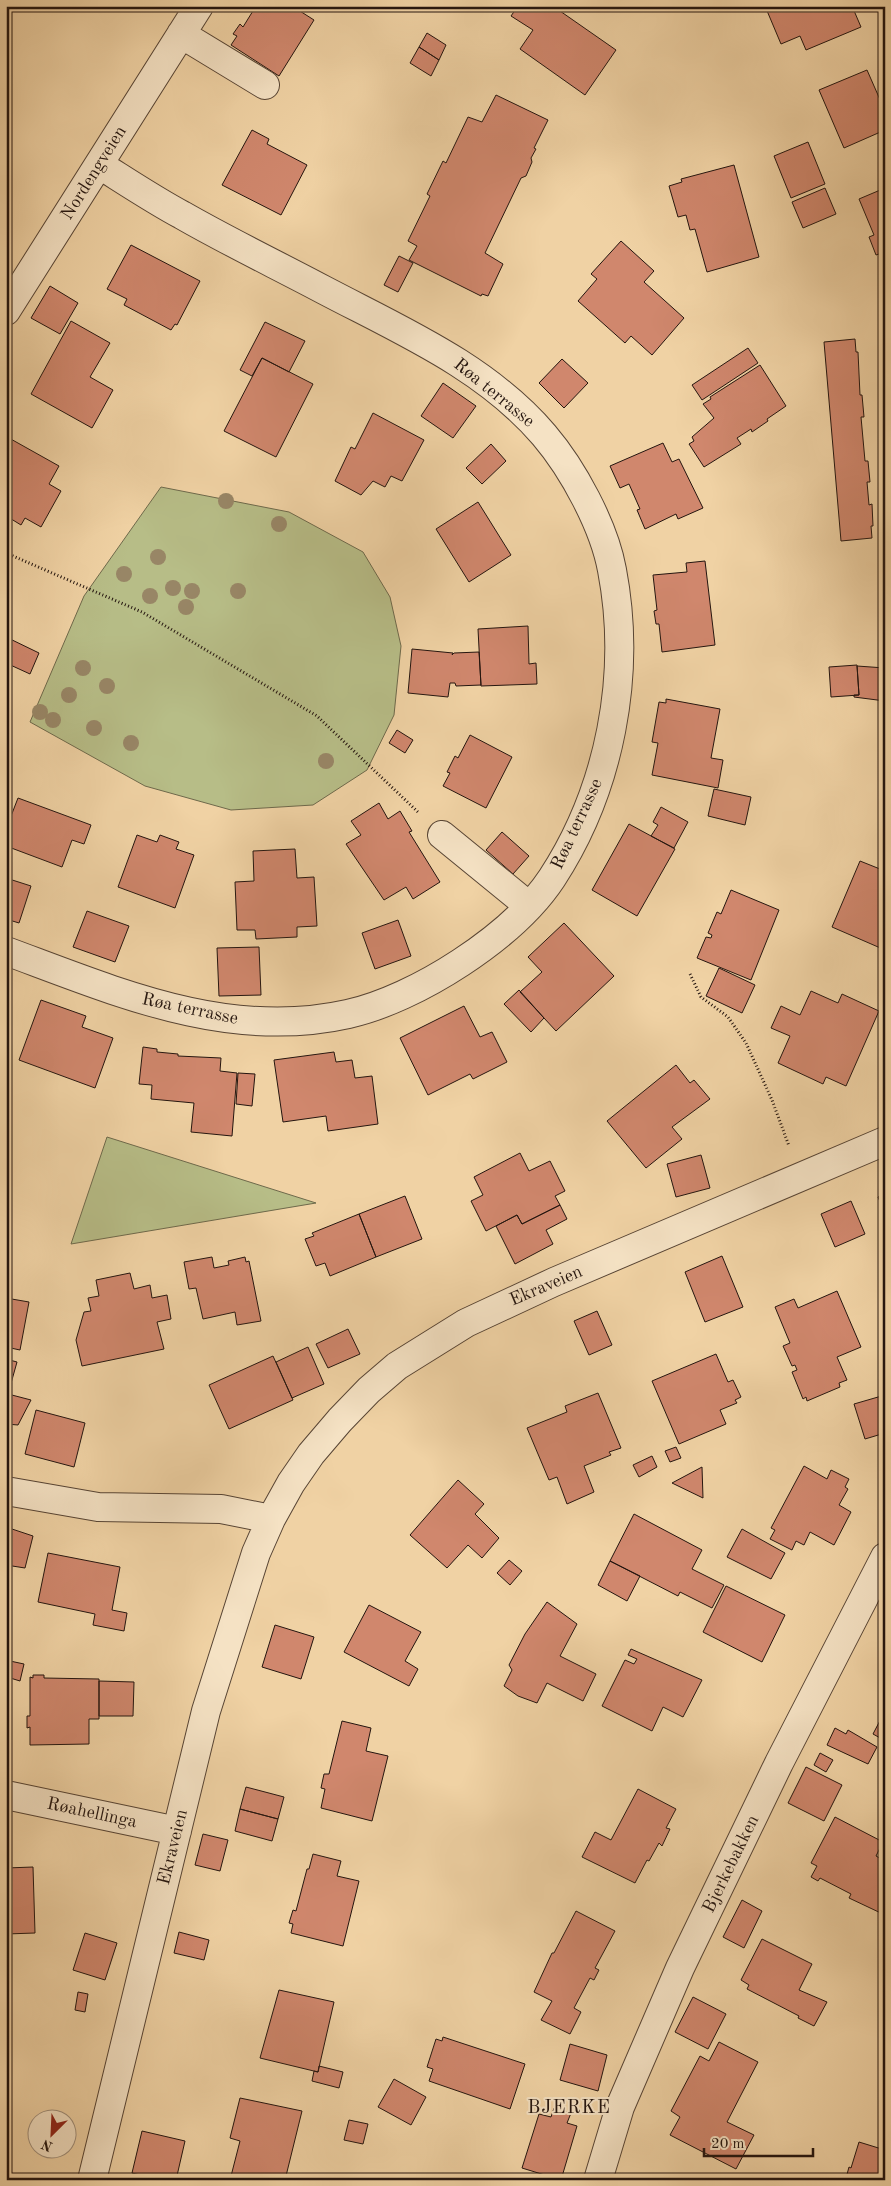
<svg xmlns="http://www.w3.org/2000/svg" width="891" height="2186" viewBox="0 0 891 2186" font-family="'Old Standard TT',serif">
	<rect width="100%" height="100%" fill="#f0d2a4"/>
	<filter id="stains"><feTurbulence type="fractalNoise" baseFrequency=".004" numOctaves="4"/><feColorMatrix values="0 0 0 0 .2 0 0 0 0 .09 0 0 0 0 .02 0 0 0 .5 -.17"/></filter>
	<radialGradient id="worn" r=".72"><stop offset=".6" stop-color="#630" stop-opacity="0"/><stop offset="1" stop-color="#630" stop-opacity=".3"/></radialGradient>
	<path fill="#b7bd87" stroke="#6e694b" d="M161,487L289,512L363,552L390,597L401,646L394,715L367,770L313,805L231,810L145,786L30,722L84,596Z
		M107,1137L316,1203L71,1244Z"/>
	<path fill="#d0876d" stroke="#24150f" d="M256,6H292L314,20L279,76L231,45L237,36L233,34L240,24L243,27Z
		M518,6H563L560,11L616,50L585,95L520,49L533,30L511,16Z
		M765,6H852L861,27L806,50L800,36L781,44Z
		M427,33L446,45L439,60L419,47Z
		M419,47L439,60L431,76L410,63Z
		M867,70L885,111V130L844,148L819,90Z
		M496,95L548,120L534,148L536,149L531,158L532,162L526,176L521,178L485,253L503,264L488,296L482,294L481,296L409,260L417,246L408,241L430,196L427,194L443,161L446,163L468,117L482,122Z
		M252,130L269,139L267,144L307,165L281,215L222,185Z
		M808,142L825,184L791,198L774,156Z
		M734,165L759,257L707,272L695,229L690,230L686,215L678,217L669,186L682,182L681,179Z
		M825,188L836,214L803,228L792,202Z
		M885,188V252L876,255L869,237L874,235L859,199Z
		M621,241L654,271L644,282L684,318L652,355L631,336L625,343L578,301L597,279L591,274Z
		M131,245L200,281L177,325L175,324L171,330L124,305L127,299L107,289Z
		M399,256L413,263L398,292L384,285Z
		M50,286L78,303L60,334L31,318Z
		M71,321L110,343L90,377L113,390L92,428L31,394Z
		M265,322L305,341L289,372L262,358L252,376L240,370Z
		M855,339L856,352H858L860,395H862L864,417H861L865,461H868L870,482H867L869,505L872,504L873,526H871L872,538L841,541L824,342Z
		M748,348L758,363L702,400L692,385Z
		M262,358L313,384L276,457L224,431Z
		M562,359L588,383L564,408L539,383Z
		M760,365L786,406L767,419L768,421L752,432L751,429L737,438L741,444L704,467L689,444L694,441L692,437L714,418L703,404L711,399L710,397Z
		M443,383L476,406L453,438L421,416Z
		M373,413L424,440L402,481L391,476L385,487L373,481L361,495L335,481L351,447L355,449Z
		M9,438L59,466L49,484L61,491L41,527L25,518L21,525L8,517L11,513L6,511V443Z
		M663,443L672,462L679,459L703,508L678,519L676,514L645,529L637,510L640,509L629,484L620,488L610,466Z
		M491,444L506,461L482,484L466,468Z
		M478,502L511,555L469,582L436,529Z
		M705,561L715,645L662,652L659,624H656L654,611L657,610L653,575L687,572L686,563Z
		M528,626L529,664L536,663L537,684L481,686L478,629Z
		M6,637L39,653L30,674L6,663Z
		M412,649L453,653L452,655L454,653L479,652L481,685L456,686L455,683H450L448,697L408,693Z
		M857,665L859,695L831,697L829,667Z
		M857,666L885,668V701L854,697V695H859Z
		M666,699L720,709L711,758L723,760L718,788L652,775L658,743L652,742L659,702L666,703Z
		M397,730L413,740L405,753L389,743Z
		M470,735L512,757L486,808L443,786L450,773L447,772L455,756L458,758Z
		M714,789L751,797L745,825L708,816Z
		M18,798L91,825L84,844L72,840L62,867L6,846V829Z
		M379,803L388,819L400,811L412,831L409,832L440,882L413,899L406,887L384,900L346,844L361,835L351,821Z
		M661,807L688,822L674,848L651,836L658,825L653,822Z
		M629,824L675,849L637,916L592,890Z
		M502,832L529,856L513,874L486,850Z
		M137,835L157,842L160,835L179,842L176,849L194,855L175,908L118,887Z
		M295,849L297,878L314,877L317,926L297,927V937L256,939L255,930H237L235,882L254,881L253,851Z
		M860,861L885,871V950L832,927Z
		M6,878L31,886L19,923L6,919Z
		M731,890L779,910L751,980L697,958L706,937L711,938L712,935L708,933L717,912L721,914Z
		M87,911L129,926L115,962L73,947Z
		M398,920L411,956L375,969L362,933Z
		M564,923L614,976L556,1031L520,992L542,972L528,957Z
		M259,947L261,995L219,996L217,948Z
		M719,968L755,985L742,1013L706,996Z
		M519,990L544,1018L531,1032L504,1004Z
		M811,991L838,1003L842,994L879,1011L846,1086L826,1077L823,1084L778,1063L790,1036L771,1028L781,1006L800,1015Z
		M41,1000L86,1016L82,1027L113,1038L95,1088L19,1060Z
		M464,1006L480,1037L492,1032L507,1062L473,1079L470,1074L428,1095L400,1038Z
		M143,1047L157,1049V1052L178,1054V1056L221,1058L220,1071L237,1073L232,1136L191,1132L194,1103L151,1099L152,1085L139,1084Z
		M334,1052L336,1062L352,1060L355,1078L372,1076L378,1124L328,1131L326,1116L283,1122L274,1060Z
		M676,1065L690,1083L694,1080L710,1099L672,1127L682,1139L646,1168L607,1121Z
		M238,1073L255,1074L252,1106L236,1104Z
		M520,1153L529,1171L550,1161L565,1191L555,1196L560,1205L522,1224L517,1215L486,1231L471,1201L483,1195L474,1177Z
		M701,1155L710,1188L676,1197L667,1164Z
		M885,1186V1214L878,1197L883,1194L880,1188Z
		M405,1196L422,1239L376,1257L359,1214Z
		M851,1201L865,1234L835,1247L821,1214Z
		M560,1205L567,1219L546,1230L553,1244L515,1264L496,1226L517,1215L522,1224Z
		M359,1214L376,1257L330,1276L325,1263L316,1266L305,1239L314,1236L312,1233Z
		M722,1256L743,1307L705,1322L685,1272Z
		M212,1257L214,1268L229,1265L228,1261L245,1257L246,1262L249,1261L261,1321L237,1325L235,1312L203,1319L196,1288L189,1289L184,1262Z
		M130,1273L134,1289L150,1285L152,1298L167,1295L171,1319L157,1322L164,1349L82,1366L76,1340L84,1312L91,1311L88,1298L99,1296L96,1280Z
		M837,1291L861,1347L837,1357L847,1380L839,1383L840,1387L807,1401L806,1397L803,1399L792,1372L797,1370L795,1365L792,1366L783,1346L790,1343L775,1307L794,1299L798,1308Z
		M6,1298L29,1302L20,1350L6,1347Z
		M597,1311L612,1345L589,1355L574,1321Z
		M348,1329L360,1354L328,1368L316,1344Z
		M308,1347L324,1384L292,1398L276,1362Z
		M716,1354L728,1382L733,1380L741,1397L735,1400L737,1403L720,1410L726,1424L679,1444L652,1381Z
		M273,1356L293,1400L229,1429L209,1385Z
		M6,1359L17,1362L8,1394L31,1400L18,1425L6,1424Z
		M598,1393L621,1448L609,1452L611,1455L584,1466L594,1492L567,1504L557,1477L549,1480L527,1428L567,1412L565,1406Z
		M885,1395V1433L865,1439L854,1404Z
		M36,1410L85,1423L74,1467L25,1454Z
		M676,1447L681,1458L670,1462L665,1451Z
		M652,1456L657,1467L639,1477L633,1465Z
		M804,1466L827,1479L831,1470L849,1479L845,1487L848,1489L839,1505L851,1512L834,1545L810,1532L804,1545L796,1541L792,1550L770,1539L775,1530L771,1528Z
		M702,1467L703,1498L672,1483Z
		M458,1480L484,1504L475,1514L499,1538L482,1558L468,1545L447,1568L410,1535Z
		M634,1514L702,1550L692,1569L724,1585L712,1608L680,1592L678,1596L610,1561Z
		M6,1527L33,1536L25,1568L6,1565Z
		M742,1529L785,1553L771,1579L727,1557Z
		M48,1553L120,1567L112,1610L127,1613L124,1631L93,1625L95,1614L38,1602Z
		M509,1560L522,1571L510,1585L497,1573Z
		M610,1561L640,1576L627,1601L598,1585Z
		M726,1586L785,1615L762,1662L703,1632Z
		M547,1602L577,1624L560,1656L596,1674L583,1701L547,1683L537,1703L518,1696L504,1686L512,1670L509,1665L525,1634Z
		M369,1605L421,1632L405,1661L418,1669L409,1686L344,1652Z
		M275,1625L314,1637L301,1679L262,1667Z
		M631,1649L702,1680L683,1717L663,1707L652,1731L602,1706L625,1660L634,1664L637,1659L628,1655Z
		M10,1661L24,1664L20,1681L7,1677Z
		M33,1675H44V1678L99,1679V1719H89V1744L30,1745V1727L27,1728V1716H30V1677L33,1678Z
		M99,1681L134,1682L133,1716H99Z
		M885,1711V1745L880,1742L882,1739L873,1734Z
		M342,1721L371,1728L366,1751L388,1756L372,1821L321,1808L325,1789L321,1788L324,1774H329Z
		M835,1728L846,1734L848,1730L877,1747L868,1764L827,1745Z
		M820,1753L833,1760L826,1772L814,1765Z
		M806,1767L842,1785L824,1821L788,1803Z
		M246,1787L284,1797L278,1819L240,1809Z
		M638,1789L676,1809L666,1828L670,1829L662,1846L659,1843L649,1861L647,1860L635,1883L582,1857L595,1832L611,1840Z
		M240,1809L278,1819L272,1841L235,1831Z
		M835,1817L883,1842L876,1856L885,1861V1915L849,1898L851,1894L820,1878L818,1881L811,1877L817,1866L811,1863Z
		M203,1834L228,1840L220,1871L195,1865Z
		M313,1854L341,1861L337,1876L359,1881L343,1946L291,1933L293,1924L289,1923L293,1910L296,1911L307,1869H309Z
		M33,1867L35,1933L6,1934V1868Z
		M742,1900L762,1911L744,1948L723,1937Z
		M576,1911L615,1931L595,1968L599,1970L594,1980L590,1978L574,2008L581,2012L570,2034L541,2020L552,2001L534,1992L552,1953H554Z
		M179,1932L209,1940L204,1960L174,1953Z
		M85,1933L117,1943L105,1980L73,1970Z
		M762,1939L812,1964L799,1990L827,2002L814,2026L798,2018L799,2016L747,1989L749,1985L741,1980Z
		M279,1990L334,2002L318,2072L260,2058Z
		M78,1992L88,1994L85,2012L75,2010Z
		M693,1997L726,2014L708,2049L675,2032Z
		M443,2037L525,2064L510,2109L429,2081L433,2069L427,2067L436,2039L442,2041Z
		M719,2042L758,2062L727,2122L754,2135L736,2169L670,2135L680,2117L671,2111L700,2056L709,2061Z
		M570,2044L607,2055L598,2091L560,2080Z
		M319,2066L343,2072L339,2088L312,2081L314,2071L318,2072Z
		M394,2079L426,2097L411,2125L378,2107Z
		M240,2098L302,2111L285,2180H230L240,2141L230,2138Z
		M554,2108L571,2113L567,2123L577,2126L561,2180L522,2168L539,2114L551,2117Z
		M349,2120L368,2124L363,2144L344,2140Z
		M142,2131L185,2141L176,2180H160L132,2173Z
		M859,2142L885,2150V2180L846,2178L849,2167L851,2168Z"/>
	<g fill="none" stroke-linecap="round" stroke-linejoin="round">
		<defs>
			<path id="minor" d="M181,34L265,85
				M6,311L199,6
				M442,835L529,906
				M6,951C117,992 228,1041 348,1014C416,999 513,937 552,878C610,789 632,675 612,570C604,526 573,469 544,435C486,367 402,331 324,290C277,265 229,242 182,215C154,200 127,182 100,165
				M6,1491L98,1507L221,1509L271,1519
				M6,1795L177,1831
				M92,2180L206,1711L256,1553L271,1519L291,1483L311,1454L340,1420L369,1390L397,1366L466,1323L554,1282L885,1141
				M598,2180L620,2107L680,1968L779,1763L885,1557"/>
		</defs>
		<use href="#minor" stroke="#574434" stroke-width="30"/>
		<path stroke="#24150f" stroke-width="3" stroke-dasharray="1 2.5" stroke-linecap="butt" d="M6,553L142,612L317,716L419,813
			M690,974L701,997L728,1017L746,1043L772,1100L789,1146"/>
		<use href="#minor" stroke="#f5e2c4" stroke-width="28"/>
	</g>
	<g fill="#988666">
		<circle cx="226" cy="501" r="8"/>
		<circle cx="279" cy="524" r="8"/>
		<circle cx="158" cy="557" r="8"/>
		<circle cx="124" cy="574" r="8"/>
		<circle cx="173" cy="588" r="8"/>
		<circle cx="192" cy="591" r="8"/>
		<circle cx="238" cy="591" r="8"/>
		<circle cx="150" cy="596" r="8"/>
		<circle cx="186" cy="607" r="8"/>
		<circle cx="83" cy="668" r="8"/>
		<circle cx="107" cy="686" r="8"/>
		<circle cx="69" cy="695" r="8"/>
		<circle cx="40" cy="712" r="8"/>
		<circle cx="53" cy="720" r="8"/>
		<circle cx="94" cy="728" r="8"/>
		<circle cx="131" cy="743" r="8"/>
		<circle cx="326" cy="761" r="8"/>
	</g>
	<g text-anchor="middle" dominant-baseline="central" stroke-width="4" stroke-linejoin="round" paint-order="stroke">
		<g font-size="18" fill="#24150f" stroke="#f5e2c4">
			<text transform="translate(94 173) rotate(-58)">Nordengveien</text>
			<text transform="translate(494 393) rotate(39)">Røa terrasse</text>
			<text transform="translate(577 824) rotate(-65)">Røa terrasse</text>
			<text transform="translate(190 1009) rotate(12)">Røa terrasse</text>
			<text transform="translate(546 1286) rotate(-23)">Ekraveien</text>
			<text transform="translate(92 1813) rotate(12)">Røahellinga</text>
			<text transform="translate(173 1847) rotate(-76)">Ekraveien</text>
			<text transform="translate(731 1864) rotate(-64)">Bjerkebakken</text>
		</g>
		<g font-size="19" letter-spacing="1" fill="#24150f" stroke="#f5e2c4">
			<text x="569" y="2108">BJERKE</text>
		</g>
	</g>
	<rect width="891" height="2186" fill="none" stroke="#f0d2a4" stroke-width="25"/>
	<rect x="8" y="8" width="876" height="2171" fill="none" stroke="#24150f" stroke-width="2.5"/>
	<rect x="12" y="12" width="866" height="2161" fill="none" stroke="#24150f"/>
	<g transform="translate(52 2134) rotate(204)"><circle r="24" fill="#f5e2c4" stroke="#a1907c"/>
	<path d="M0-4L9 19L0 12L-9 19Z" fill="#8f2418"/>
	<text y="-8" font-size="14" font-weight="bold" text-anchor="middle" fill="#24150f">N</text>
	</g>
	<path d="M704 2148v8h109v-8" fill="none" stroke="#24150f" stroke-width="2.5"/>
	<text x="711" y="2148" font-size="15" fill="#24150f" stroke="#f5e2c4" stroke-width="4" paint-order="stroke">20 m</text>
	<rect width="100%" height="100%" filter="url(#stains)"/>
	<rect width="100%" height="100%" fill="url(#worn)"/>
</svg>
